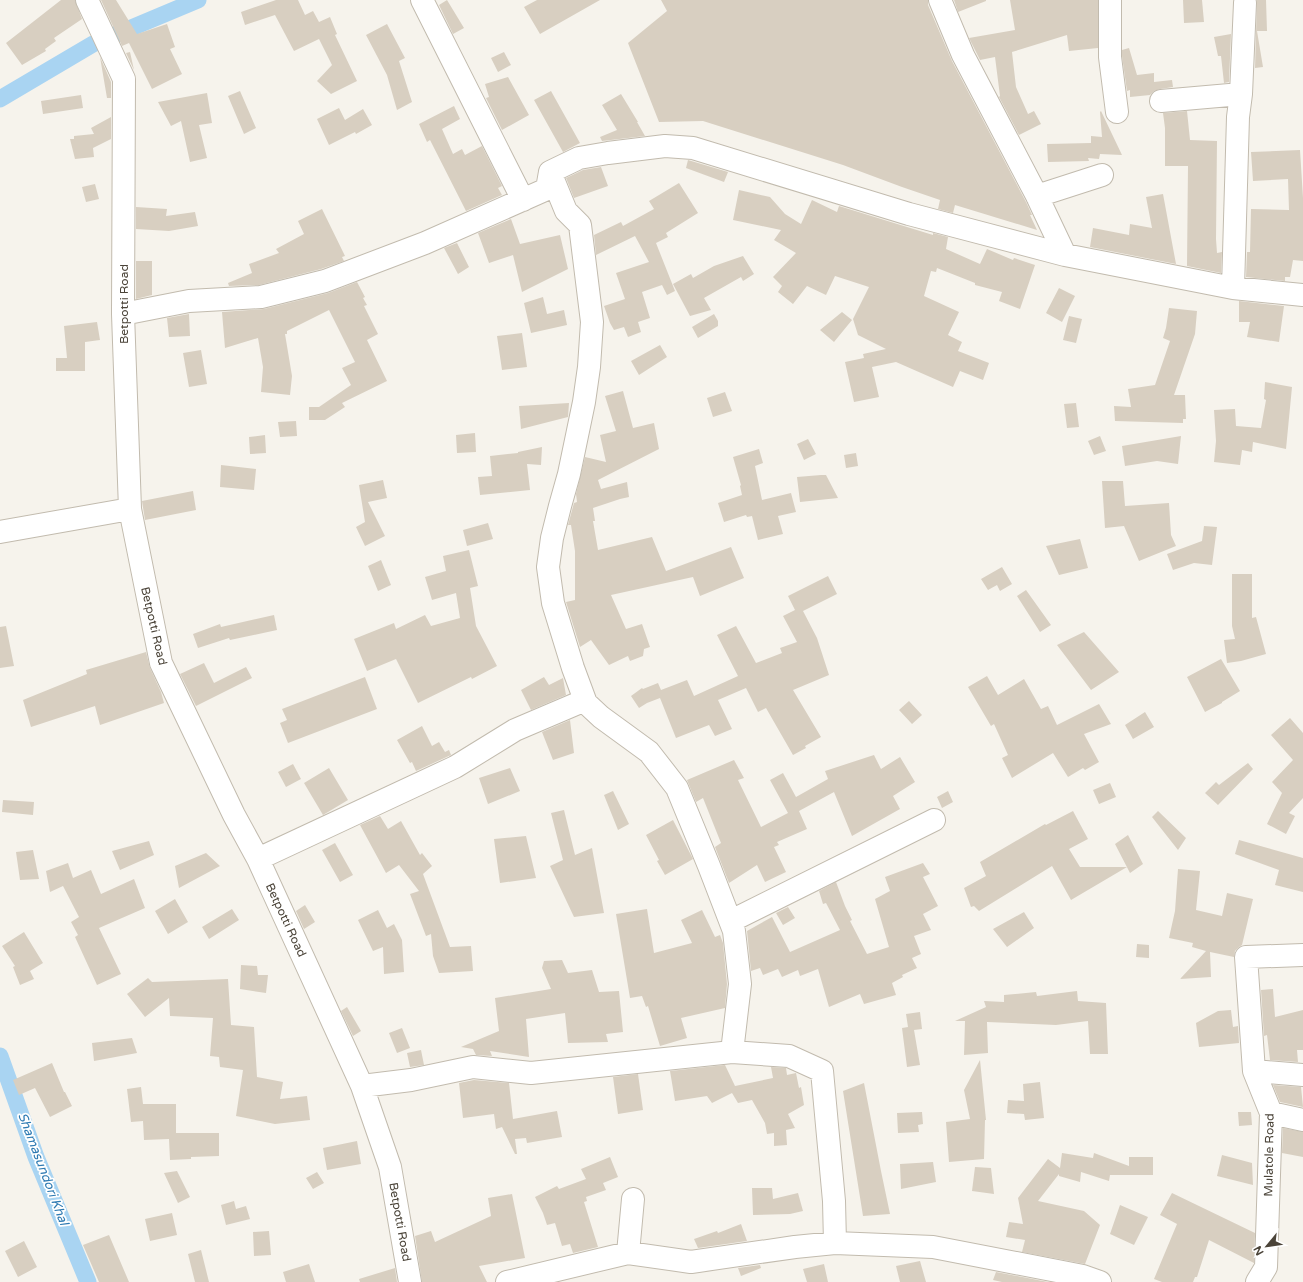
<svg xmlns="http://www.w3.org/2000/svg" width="1303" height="1282" viewBox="0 0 1303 1282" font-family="'Varela Round',sans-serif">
	<rect width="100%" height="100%" fill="#f6f3ec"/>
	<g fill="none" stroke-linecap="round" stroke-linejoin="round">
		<path stroke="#a9d4f2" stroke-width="17" d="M0,99L93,44L198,0
			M0,1056L36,1157L88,1282"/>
	</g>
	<path fill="#d8cfc1" d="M61,0H75L82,19L54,38L56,41L45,49L46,51L22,65L6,43Z
		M101,0H116L137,34L167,24L175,47L170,49L182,74L152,89L129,43L122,46Z
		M276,0H298L305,15L313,11L319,22L330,17L337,34L335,35L357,81L331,94L317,81L332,65L319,39L294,51L275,15L245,25L241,12Z
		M447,0L464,28L453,34L439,5Z
		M537,0H600L540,34L524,7Z
		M661,0H928V5L952,61L1026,202L1032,215H1030L1037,230L955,205L953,213L938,209L940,200L902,187L843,165L703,121L659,122L628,43L667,11Z
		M954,0H986V1L958,12Z
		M1010,0H1098V48L1069,51L1067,35L1012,52L1016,87L1028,114L1034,111L1041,124L1019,135L999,97L1000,96L995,57L980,60L969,38L1015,30Z
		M1183,0H1202L1204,22L1184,23Z
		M1257,0H1266L1267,31H1257L1263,67L1255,68Z
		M387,24L405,58L399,61L412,102L397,110L387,75L366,35Z
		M1231,34L1229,82L1224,83L1221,56H1218L1214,37Z
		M1129,48L1137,75L1154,73V82L1172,80L1173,87L1160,89L1154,91L1150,95L1130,97V90L1127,91L1122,56V50Z
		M130,52L134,70L126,53Z
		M504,52L511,65L498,72L491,58Z
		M100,57L111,82V98H107Z
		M508,77L529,115L502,130L486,98L489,97L485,84Z
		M240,91L256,128L244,134L228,96Z
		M551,91L580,143L563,152L534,100Z
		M207,93L212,123L199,125L207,158L190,162L181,121L171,126L158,102Z
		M621,94L638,122H637L645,136L602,141L600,137L617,130L602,105Z
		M81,95L83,108L43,114L41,101Z
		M454,106L460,119L442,129L453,154L462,149L465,155L482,146L502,186L498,188L502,195L466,211L430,140L427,142L419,124Z
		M339,108L345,120L363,109L372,125L356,134L355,132L329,145L317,119Z
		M1101,111L1122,155L1100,154L1099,159L1088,158L1089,161L1048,162L1047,144L1091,143V136L1102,137L1100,112Z
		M1187,111L1190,140L1217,141L1216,239L1217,253L1222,252L1221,273L1187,266L1188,166H1165V128L1163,113Z
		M111,117V139L93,148L94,157L75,159L70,139H74V136L94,134L91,128Z
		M1300,150L1303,198V261L1293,260L1290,277H1285V281L1246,277L1247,252H1250L1251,209L1289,210L1288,179L1253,181L1251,152Z
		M688,160L728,172L724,182L686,168Z
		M601,167L608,186L574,198L566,178L583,170Z
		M679,183L698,213L666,233L668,237L656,243L675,291L667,295L662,285L642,292L650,318L638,322L641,332L628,337L624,327L614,330L610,323L604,306L625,299L616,273L649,262L635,236L596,255L594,235L621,222L623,226L654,209L649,201Z
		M95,184L99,199L86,202L82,187Z
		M739,190L770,197L785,214L801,224L812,200L837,212L839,206L933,235V233L948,237L946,249L980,264L987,249L1013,260L1014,258L1035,265L1020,309L999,301L1002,292L975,285V283L937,268L936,272L931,271L924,296L959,312L948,335L962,342L958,351L989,363L983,380L960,371L953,387L896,362L872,367L879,397L854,402L845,362L864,358L863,354L886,349L858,335L853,319L869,287L835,276L826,295L807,286L793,304L778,292L782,286L773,277L796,253L774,240L781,230L733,220Z
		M1163,194L1176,264L1090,247L1093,228L1129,235L1130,224L1152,228L1146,197Z
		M136,207L167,209L166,216L195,212L198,226L169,231L136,229Z
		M322,209L345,256L342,257L344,261L321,269L259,285L229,286L228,283L252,273L249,264L279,253L276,249L304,234L298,221Z
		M511,219L520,244L560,235L568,269L522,292L513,255L489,263L478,233Z
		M457,243L469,267L458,274L444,248Z
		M743,256L754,274L743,281L741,277L704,298L711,310L690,316L673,284L691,274L693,278L714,266Z
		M136,261H152V295L136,299Z
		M357,282L365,297L363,298L367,305L364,306L378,334L367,340L387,381L342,403L345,407L325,420H309V407H319L351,385L342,368L355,362L329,310L287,331V334H285L292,376L290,395L261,392L263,367L258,338L225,348L222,312L264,309L328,293Z
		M1059,288L1075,296L1062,322L1046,313Z
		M543,297L547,314L564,310L567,325L531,333L524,303Z
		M1239,301L1284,306L1279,342L1247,337L1250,322H1239Z
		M1169,308L1197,311L1195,334L1174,395H1185L1186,419H1183V423L1115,421L1114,406L1131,407L1128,389L1155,385L1170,341L1163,338L1166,328Z
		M842,312L852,320L834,342L820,330Z
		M189,314L190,336L169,337L167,318Z
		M714,314L718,321V326L698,338L692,327Z
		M1069,316L1082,319L1076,343L1063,340Z
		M97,322L100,340L85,342V371H56V358H67L64,326Z
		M522,333L527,367L502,370L497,336Z
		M660,345L667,357L639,375L631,361Z
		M201,350L207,384L189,387L183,353Z
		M1265,382L1292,387L1286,449L1253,442L1252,452L1242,450L1240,465L1214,462L1216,441L1214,410L1235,409L1236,426L1261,428L1266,400L1264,399Z
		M623,391L633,428L654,423L659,449L598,480L601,489L627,482L629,497L620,499L593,508L595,521H593L598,550L652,537L666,571L731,547L744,578L700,596L693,577L611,595L626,629L642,624L650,647L644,649L643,656L630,661L628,656L609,665L591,640L580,647L566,602L575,600V551L571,525H568L574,503L577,502L576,494L585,457L606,462L600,435L616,431L605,396Z
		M725,392L732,411L713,417L707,398Z
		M569,403L568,417L521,429L519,406Z
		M1076,403L1079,427L1067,428L1064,404Z
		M296,421L297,436L280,437L278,422Z
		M475,433L476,452L457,453L456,435Z
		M265,435L266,453L250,454L249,437Z
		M1100,436L1106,451L1094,455L1088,441Z
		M1181,436L1178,464L1157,461L1125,466L1122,446Z
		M808,439L816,454L804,460L797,444Z
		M542,447L541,465L527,464L530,490L480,495L478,477L492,476L490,456L518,453V452Z
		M759,449L763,463L755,466L762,500L791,493L796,512L778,516L783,534L758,540L752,516L747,517L746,515L724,522L718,503L742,495L740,486L741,485L733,457Z
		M856,453L858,466L846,468L844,455Z
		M221,465L256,469L254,490L220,487Z
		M821,475H826L838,498L800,502L797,477Z
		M383,480L387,498L368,502L385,536L365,546L356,527L365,522L359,485Z
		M1102,481H1123L1125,506L1169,503L1171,535L1176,546L1139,561L1124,526L1105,528Z
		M193,491L196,510L145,520L142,501Z
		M488,523L493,539L467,546L463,530Z
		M1204,526L1217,527L1212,565L1194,563L1173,570L1167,554L1202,541Z
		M1080,539L1088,568L1059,575L1046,546Z
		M469,550L478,586L470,588L476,626L497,666L472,679L471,677L418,703L396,659L367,671L354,639L394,623L396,629L425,615L431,626L460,618L456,593L432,600L425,577L446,571L443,556Z
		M381,560L391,585L378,591L368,566Z
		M1002,567L1012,584L1000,591L997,585L988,590L981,579Z
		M1232,574H1252V618L1256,617L1266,654L1241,661L1227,663L1224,640L1235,639L1232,626Z
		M828,576L837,594L803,611L817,638L829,675L793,690L821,737L805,746L806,748L793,755L766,708L758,712L746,688L718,700L732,729L715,736L709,725L676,738L660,698L647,703L639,708L631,696L642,688L643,689L658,683L661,690L687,680L694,696L738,676L717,635L736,626L756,663L782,653L780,648L797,642L783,616L795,610L788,596Z
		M1026,590L1051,625L1040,632L1017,596Z
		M274,615L277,630L230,640L229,638L198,648L193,634L220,624L221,627Z
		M6,626L14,666L0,668V627Z
		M1084,632L1119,672L1091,690L1057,645Z
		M146,652L150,668L161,692L164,703L100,725L95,706L31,727L23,700L87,674L86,670Z
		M1221,659L1240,691L1222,702V703L1205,712L1187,677Z
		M204,663L214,683L246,667L252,678L196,706L180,674Z
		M987,676L998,695L1024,679L1041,709L1048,706L1057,725L1099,704L1111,724L1084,734L1099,762L1085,770L1083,768L1068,777L1053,753L1012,778L1002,758L1008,755L994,724L991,726L968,687Z
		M365,677L377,709L288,743L280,723L287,720L282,709Z
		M544,677L549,685L563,678L566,695L531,710L521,690Z
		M909,701L922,715L912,724L899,710Z
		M1145,712L1154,727L1133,739L1125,725Z
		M1290,718L1303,733V798L1289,813L1295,816L1286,834L1267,824L1282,793L1272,782L1293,760L1271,735Z
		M570,720L574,753L553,760L542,732Z
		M422,726L432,746L439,742L445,752L449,750L451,755L416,771L412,762L410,763L397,740Z
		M874,755L881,769L900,757L915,782L893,796L900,809L852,836L834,792L799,811L807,829L777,842L779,845L774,847L786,872L765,882L757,865L729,883L715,847L721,843L703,798L696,802L687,780L734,760L744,778L738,780L761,827L788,813L770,780L783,773L796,797L828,779L825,771Z
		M1248,763L1253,769L1218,805L1205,793L1216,782L1219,785Z
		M293,764L301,779L286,787L278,772Z
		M329,768L348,800L323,815L304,783Z
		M510,768L520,791L488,804L479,778Z
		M1110,783L1116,797L1099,804L1093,790Z
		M613,791L629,824L618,830L604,795Z
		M948,791L953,802L942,808L937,797Z
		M3,800L34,802L33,815L2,812Z
		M564,810L575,855L592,848L604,913L574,917L550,866L563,860L551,813Z
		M1073,811L1088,839L1069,849L1080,867H1127L1071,900L1052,866L979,911L974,906L971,907L964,888L986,876L980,862L1045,824L1046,825Z
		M1158,811L1186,838L1178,850L1152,817Z
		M380,816L388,829L401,821L420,855L422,853L432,866L423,874L450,947L471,946L473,971L439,973L433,956L431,934L426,936L410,894L419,891L399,865L386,873L360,825Z
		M673,820L693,859L665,875L657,861L659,860L646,835Z
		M1128,835L1143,864L1130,873L1115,844Z
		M526,836L536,878L500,883L494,839Z
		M1239,840L1303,858V892L1275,885L1279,870L1235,854Z
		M149,841L154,855L120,870L112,851Z
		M335,843L353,875L340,882L322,850Z
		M33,850L39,879L20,880L16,852Z
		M206,853L220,866L179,888L175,866Z
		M68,863L73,878L91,870L101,894L134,879L145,908L99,928L121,974L97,985L75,937L78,935L71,922L79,917L63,886L50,892L46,871Z
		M923,863L930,874L923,877L938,906L923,914L931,930L914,936L921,954L912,958L917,968L902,975L903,977L892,983L896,995L864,1004L860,994L829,1007L818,969L800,976L798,970L782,977L778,969L763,975L760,968L751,971L747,931L772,917L790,952L840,930L826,903L823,904L819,891L836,882L845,906L852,920L850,921L867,954L889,947L875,899L890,891L885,877Z
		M1178,869L1200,871L1196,910L1222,916L1227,893L1253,899L1242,945L1239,947L1235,951L1234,957L1210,952L1211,977L1180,979L1206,951L1192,947L1193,943L1169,938L1175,911Z
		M175,899L188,922L168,934L155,911Z
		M305,905L315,922L304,929L296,911Z
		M788,907L795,918L783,925L776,913Z
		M232,909L239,920L209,939L202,927Z
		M647,909L654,953L692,943L681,920L702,910L715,937L720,935L723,943L727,984L725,1008L681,1018L687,1038L660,1046L648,1006L646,1007L642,996L630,998L616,914Z
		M378,910L387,928L394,924L402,940L404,972L384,974L383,947L373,951L358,920Z
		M1024,912L1034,928L1007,947L993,929Z
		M24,932L43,963L30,971L34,979L20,985L13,967L15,966L2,946Z
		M1137,944L1149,945V958L1136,957Z
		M562,960L568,973L592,970L599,992L619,991L623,1032L606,1034L608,1042L568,1043L565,1013L526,1019L529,1057L490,1051L492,1056L476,1055L473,1049L461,1047L499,1031L495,998L551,989L542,968L544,961Z
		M241,965L257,966L258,975H268L266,993L240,989Z
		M148,978L152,982L228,979L231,1025L254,1027L257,1077L283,1082L280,1099L307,1096L310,1120L275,1124L236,1116L243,1070L220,1067L219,1057L210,1056L213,1018L170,1016L169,998L145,1017L127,994Z
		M1273,989L1275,1017L1303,1010V1050H1297L1298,1062L1270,1060L1267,1035L1264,1036L1261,990Z
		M1077,991L1078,1001L1106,1003L1108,1054H1090L1088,1021L1056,1025L987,1022L988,1053L964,1055L965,1021H966H955L986,1007L984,1001L1004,1002V995L1036,992L1037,996Z
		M347,1007L361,1031L353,1036L341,1011Z
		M1231,1010L1233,1027L1238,1026L1239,1043L1199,1047L1196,1023L1218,1011Z
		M920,1012L922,1029L914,1030L920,1065L907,1067L902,1028L908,1027L906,1014Z
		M402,1028L410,1048L397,1053L389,1033Z
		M132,1038L137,1053L94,1061L92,1043Z
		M421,1050L424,1065L410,1067L407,1053Z
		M980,1060L986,1120H985L984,1159L949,1162L946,1122L970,1119L964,1090Z
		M52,1063L64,1092H65L72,1106L50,1117L35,1088L19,1095L13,1080Z
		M725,1065L735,1086L773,1078L771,1067L786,1068L787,1075L796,1073L799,1088L801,1087L804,1105L788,1114L795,1128L786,1130L787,1145L774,1146V1133L767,1134L765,1123L752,1100L738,1103L732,1093L712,1103L707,1096L675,1101L670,1071Z
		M638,1074L643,1110L618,1114L613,1077Z
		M474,1080L509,1083L513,1119L557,1111L562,1137L527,1143L526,1138L515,1139L517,1154H515L502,1127L496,1129L494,1114L463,1118L459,1083Z
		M1040,1082L1044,1118L1025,1120L1024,1114L1007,1113L1008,1100L1024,1101L1023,1084Z
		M864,1083L881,1171L890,1214L863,1216L843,1091Z
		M1273,1085L1301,1087L1303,1107L1280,1102Z
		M141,1087L143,1104H176V1133H219V1156L191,1157V1159L170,1160L169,1139L144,1140L143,1121L131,1122L127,1089Z
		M922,1112L923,1124L918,1125L919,1132L898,1133L897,1113Z
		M1238,1112H1251L1252,1125L1239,1126Z
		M1283,1128L1303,1132V1157L1282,1153Z
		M357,1141L361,1164L327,1170L323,1148Z
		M1062,1153L1093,1158L1094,1153L1129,1166V1157H1153V1175H1110L1109,1181L1081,1172L1080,1182L1059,1176V1174L1038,1201L1084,1211L1100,1225L1085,1264L1022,1252L1025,1240L1006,1237L1009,1222L1023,1224L1018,1198L1048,1159L1060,1168Z
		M1222,1155L1252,1163L1253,1185L1217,1176Z
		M610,1157L618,1177L603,1183L606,1190L586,1197L587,1201L584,1202L598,1247L573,1253L570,1244L562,1246L555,1223L547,1225L543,1213L535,1197L557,1186L559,1189L586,1179L581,1169Z
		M933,1162L936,1182L901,1189L900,1164Z
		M975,1167L991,1168L994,1194L972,1191Z
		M177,1171L190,1197L178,1203L164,1173Z
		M317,1172L324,1183L313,1189L306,1178Z
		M752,1188H772L773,1199L798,1193L803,1211L790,1214L753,1215Z
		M1172,1193L1255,1233L1254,1263L1209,1240L1197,1277H1195L1193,1282H1162L1154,1279L1177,1224L1160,1215Z
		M512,1194L525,1258L479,1266L487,1282H422L415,1236L431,1231L435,1242L491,1216L488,1198Z
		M234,1201L236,1209L246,1206L250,1219L226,1225L221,1205Z
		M1120,1205L1148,1217L1134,1245L1110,1234Z
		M172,1213L177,1235L150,1241L145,1219Z
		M741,1224L747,1241L698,1248L694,1239L717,1231L718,1233Z
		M269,1231L271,1255L254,1256L253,1232Z
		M109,1235L129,1282H99L83,1245Z
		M24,1241L37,1267L18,1277L5,1251Z
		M201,1250L209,1282H195L188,1254Z
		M920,1261L926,1282H900L896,1266Z
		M309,1264L315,1282H286L283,1272Z
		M824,1264L828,1282H807L803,1269Z
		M760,1265L761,1268L741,1276L738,1268Z
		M395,1268L397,1282H360L359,1279Z
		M996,1272L1048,1282H1002L993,1280Z"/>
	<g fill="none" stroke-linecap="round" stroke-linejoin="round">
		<defs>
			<path id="minor" d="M87,0L124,79L123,314L130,509L161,663L234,815L258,859L362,1086L390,1167L410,1282
				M422,0L523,200
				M940,0L963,55L1037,196L1065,255
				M1110,0V57L1117,112
				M1161,101L1241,94
				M550,172L566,211L580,225L592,322L589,367L584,402L569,474L560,506L552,538L548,567L553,603L573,668L586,703L601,717L649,752L677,788L709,866L734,931L740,984L732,1052
				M1037,196L1102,175
				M1233,288L1238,117L1241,94L1245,3
				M123,314L189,301L261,297L325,281L425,243L547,189L550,172L579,158L608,153L665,146L693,148L909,214L1065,255L1233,288L1303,295
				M0,532L130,509
				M258,859L455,767L515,730L576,704
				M731,921L934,820
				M1254,1071L1303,1075
				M362,1086L411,1080L473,1067L531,1073L732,1052L789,1056L822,1071L834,1201L835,1243
				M1271,1113L1303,1120
				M628,1253L633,1199
				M507,1282L628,1253L691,1262L795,1247L835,1243L933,1247L1083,1276L1100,1282
				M1257,1282L1266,1267L1271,1113L1254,1071L1246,957L1303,955"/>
		</defs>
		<use href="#minor" stroke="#c2bbae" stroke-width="24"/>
		<use href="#minor" stroke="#fff" stroke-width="22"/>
	</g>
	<g text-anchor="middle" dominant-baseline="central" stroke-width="3.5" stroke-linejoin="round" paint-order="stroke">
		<g font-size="12" fill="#4b4439" stroke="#fff">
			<text transform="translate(124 304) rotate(-90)">Betpotti Road</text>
			<text transform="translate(154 626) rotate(77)">Betpotti Road</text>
			<text transform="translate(286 920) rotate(65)">Betpotti Road</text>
			<text transform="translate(1269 1155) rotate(-89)">Mulatole Road</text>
			<text transform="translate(400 1222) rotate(80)">Betpotti Road</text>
		</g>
		<g font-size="13" font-style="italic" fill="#2e7ab2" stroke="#fff">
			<text transform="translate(43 1169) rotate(69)">Shamasundori Khal</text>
		</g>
	</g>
	<g transform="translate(1267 1246) rotate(241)" stroke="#ffffff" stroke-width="3" paint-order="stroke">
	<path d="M0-3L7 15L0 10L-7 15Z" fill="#4b4439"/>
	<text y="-6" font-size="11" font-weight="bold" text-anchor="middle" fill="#4b4439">N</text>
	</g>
</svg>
